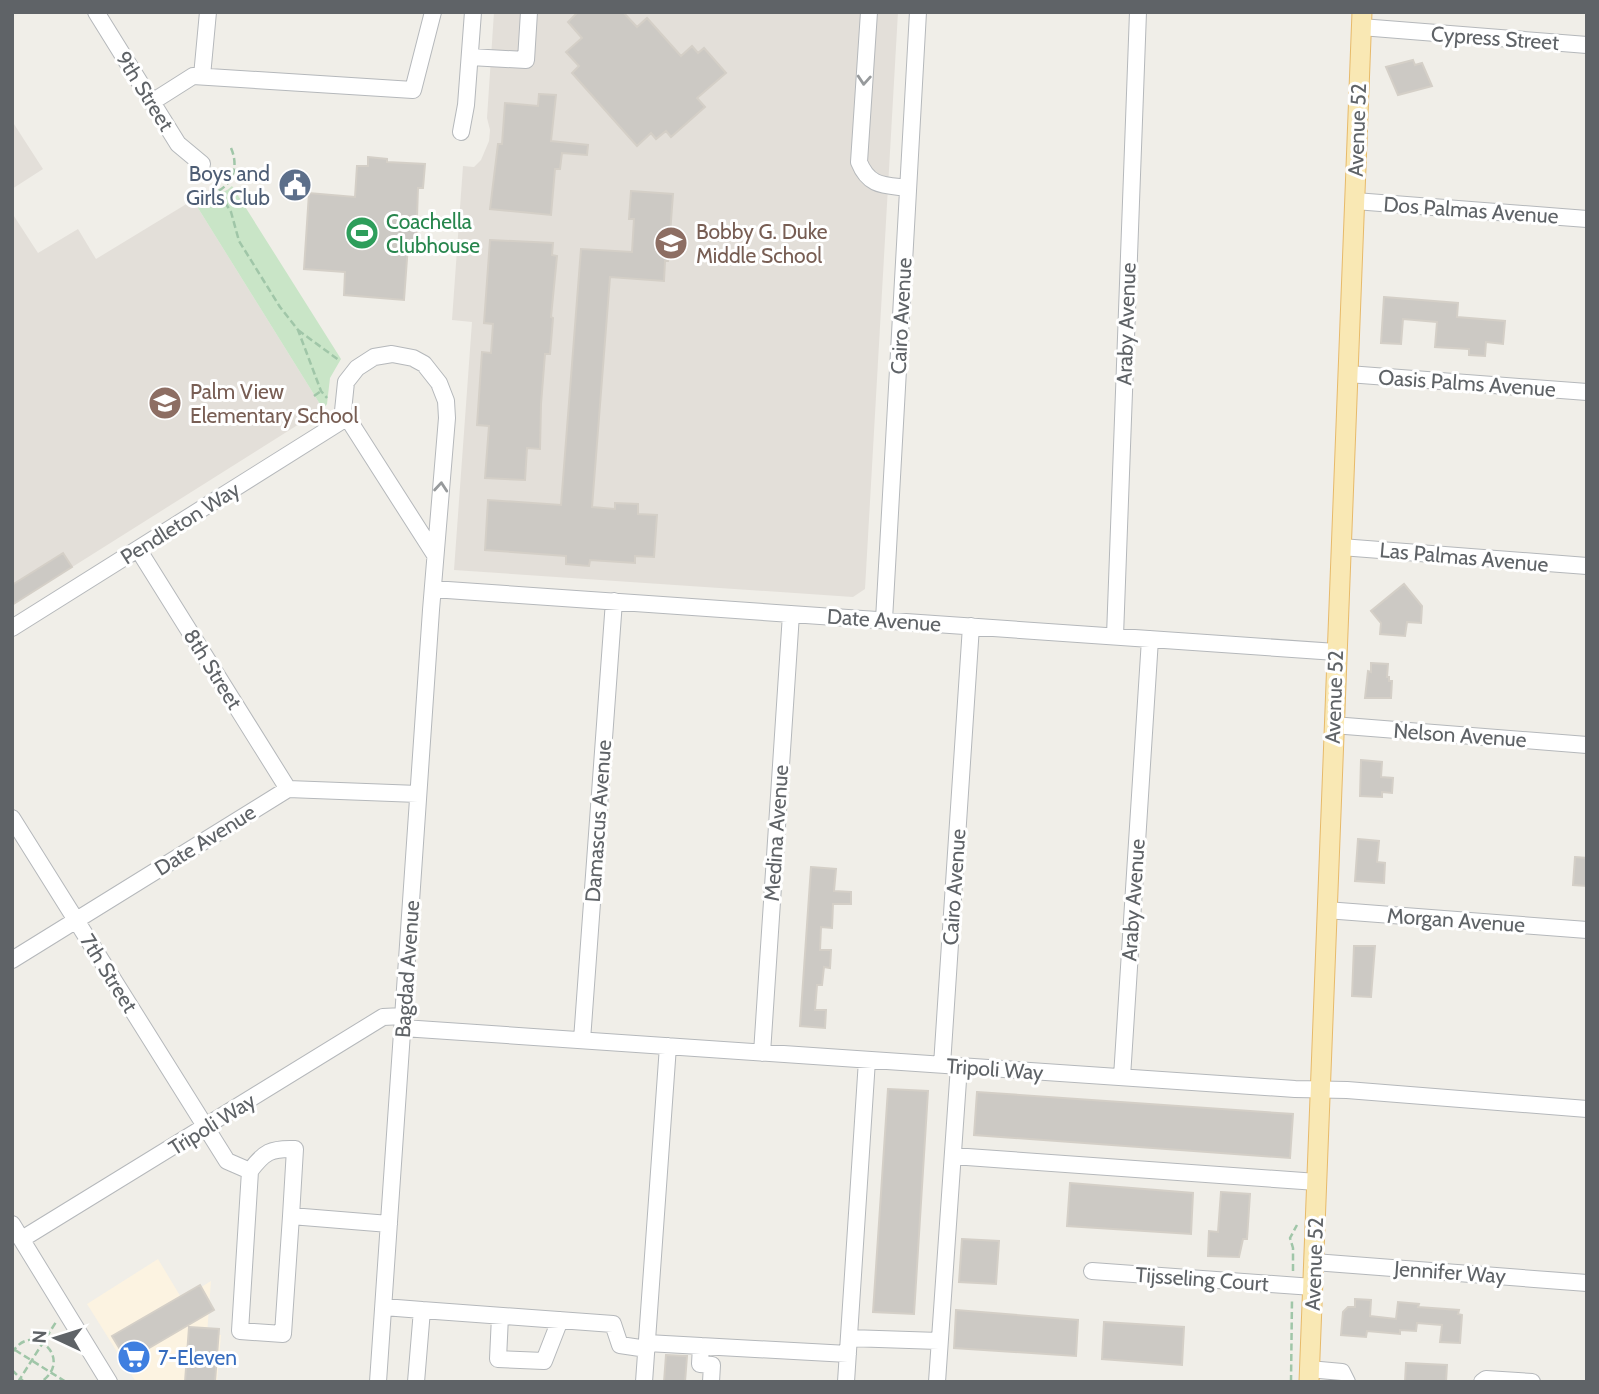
<svg xmlns="http://www.w3.org/2000/svg" width="1599" height="1394" viewBox="0 0 1599 1394" font-family="Cabin,sans-serif">
	<rect width="100%" height="100%" fill="#f0eee8"/>
	<path fill="#fcf3e1" d="M158,1259L182,1299L211,1281L207,1334L221,1335L217,1382H136L87,1304Z"/>
	<path fill="#e3dfd9" d="M494,12H898L865,589L853,597L454,570L472,322L452,320L463,166L474,167L481,160L489,141L490,130L487,118Z
		M12,121L43,169L12,189Z
		M193,200L323,409L12,605V213L38,253L78,229L96,259Z"/>
	<path fill="#c9e5c7" d="M232,186L341,359L330,378L327,404L323,409L193,200C206,191 220,198 232,186Z"/>
	<path fill="#ccc9c4" stroke="#d4cfc7" stroke-width="2" d="M578,12H623L637,27L647,18L681,56L692,46L698,53L704,48L726,73L697,98L705,107L671,137L666,131L656,139L651,133L637,146L572,73L579,66L566,52L582,38L568,22Z
		M1413,60L1415,65L1422,63L1432,86L1398,95L1386,67Z
		M539,94L556,95L551,141L588,145L587,155L562,153L560,169H555L551,215L490,209L498,144H502L505,103L538,106Z
		M368,157L387,159V162L425,164L423,188H418L416,245H408L404,300L344,295L345,272L304,269L309,193L355,197L357,166H368Z
		M631,191L673,194L668,261H665L664,281L610,277L592,507L615,509V503L638,504V514L657,515L654,557L635,556V563L590,560L589,566L566,564V556L485,550L488,500L561,505L581,249L632,252L634,219H629Z
		M490,240L553,243L552,255L557,256L551,317L553,318L550,354H545L541,404L540,449L527,448L525,480L485,478L489,426L477,425L482,352L491,353L493,324L484,323Z
		M1384,297L1458,303L1457,317L1505,321L1503,344L1486,342L1485,356L1469,355V349L1435,347L1437,322L1403,319L1401,344L1381,343Z
		M63,553L72,567L12,605V585Z
		M1404,584L1422,606L1421,623L1407,622L1405,636L1380,634L1381,623L1371,611Z
		M1371,663L1388,664L1387,677H1389V681H1392L1391,698H1365L1368,671L1371,672Z
		M1361,760L1382,762L1381,777L1393,778L1392,793L1382,792V797L1360,796Z
		M1358,839L1379,841L1377,862L1385,863L1384,883L1355,881Z
		M1575,857L1587,858V886L1573,885Z
		M811,867L836,869L834,891L851,892V904H833L832,928L821,927L820,950H831L830,968L824,967L822,985H817L815,1010H826L825,1028L800,1026Z
		M1354,946H1375L1371,997L1352,996Z
		M888,1089L928,1091L914,1314L873,1312Z
		M977,1092L1293,1114L1290,1158L974,1135Z
		M1070,1183L1193,1193L1191,1234L1067,1226Z
		M1221,1192L1250,1194L1247,1239H1243L1239,1257L1208,1256L1209,1231L1218,1232Z
		M962,1239L999,1241L996,1284L959,1282Z
		M200,1285L214,1310L127,1361L112,1336Z
		M1355,1299L1371,1300L1370,1316L1396,1319L1398,1302L1419,1304L1418,1307L1459,1310L1458,1314L1462,1315L1460,1343L1440,1342L1442,1325L1417,1323L1416,1331L1400,1330V1334L1367,1331L1366,1337L1341,1335L1343,1312L1348,1307H1355Z
		M956,1310L1078,1320L1076,1356L954,1348Z
		M1104,1322L1184,1327L1182,1365L1102,1359Z
		M189,1327L219,1329L215,1382H185Z
		M666,1355L687,1356L685,1382H664Z
		M1406,1363L1447,1365L1446,1382H1405Z"/>
	<g fill="none" stroke-linecap="round" stroke-linejoin="round">
		<defs>
			<path id="minor" d="M96,12L178,144L202,164
				M869,12L859,162C869,187 884,185 908,188
				M1361,27L1587,45
				M470,57L526,60L529,12
				M202,76L208,12
				M152,102L193,76L413,90L433,12
				M461,132L466,105L473,12
				M1355,201L1587,219
				M1348,374L1587,392
				M1341,547L1587,566
				M138,549L288,789
				M433,589L1336,652
				M884,620L918,12
				M12,628L348,417
				M1115,636L1138,12
				M1333,725L1587,745
				M12,818L227,1161L250,1171
				M1326,910L1587,930
				M12,960L288,789L418,794
				M403,1028L1295,1089L1347,1090L1587,1109
				M582,1040L614,601
				M762,1053L791,614
				M942,1065L971,626
				M1122,1077L1150,639
				M953,1156L1317,1182
				M291,1216L295,1149C271,1148 264,1152 250,1171L240,1331L283,1334L291,1216L389,1224
				M12,1224L109,1382
				M22,1239L383,1017L403,1016
				M1314,1262L1587,1283
				M1092,1271L1313,1287
				M384,1307L422,1310L416,1382
				M422,1310L613,1324L620,1345L647,1349
				M500,1316L498,1359L544,1361L560,1320
				M849,1338L939,1341
				M647,1343L848,1354
				M701,1346L700,1364L712,1365L711,1382
				M1309,1369L1342,1372L1347,1382
				M378,1382L431,610L447,418L446,401L439,383L424,364L413,358L392,354L374,357L357,368L346,382L343,411L435,555
				M644,1382L668,1046
				M846,1382L867,1060
				M937,1382L959,1066
				M1482,1382L1486,1379L1532,1382"/>
			<path id="major" d="M1309,1382L1362,12"/>
		</defs>
		<use href="#minor" stroke="#b5b8bb" stroke-width="18"/>
		<use href="#major" stroke="#e7ba6a" stroke-width="21"/>
		<path stroke="#a0c6a8" stroke-width="2.5" stroke-dasharray="7 3.5" stroke-linecap="butt" d="M231,148C238,164 235,182 218,191L231,212L239,241L280,307L298,330L321,391L327,398
			M298,330L340,361
			M314,396L321,391
			M1293,1271V1248L1290,1238L1297,1225
			M15,1350L66,1382
			M12,1353C32,1319 75,1359 41,1382
			M12,1370L24,1382
			M18,1382L56,1322
			M1291,1382L1292,1299"/>
		<use href="#minor" stroke="#fff" stroke-width="16"/>
		<use href="#major" stroke="#f9e8b4" stroke-width="19"/>
	</g>
	<defs><path id="oneway-chevron" d="M-2-3.5L2.5 0L-2 3.5" fill="none" stroke-width="1.6" stroke-linecap="round" stroke-linejoin="round" transform="scale(1.75)"/></defs>
	<g stroke="#979a9c">
		<use href="#oneway-chevron" transform="translate(864 80) rotate(94)"/>
		<use href="#oneway-chevron" transform="translate(441 487) rotate(-85)"/>
	</g>
	<defs>
		<symbol id="civic-disc" viewBox="-11 -11 22 22"><circle r="9.5" fill="#5c6f8a" stroke="#fff"/><path d="M-.6-6.5H3V-4.5H.6V-3L4-1V1h2V6H-6V1h2V-1L-.6-3ZM-1.2 2.5V6h2.4V2.5Z" fill="#fff"/></symbol>
		<symbol id="stadium-disc" viewBox="-11 -11 22 22"><circle r="9.5" fill="#2e9e5b" stroke="#fff"/><path d="M0-5a6.5 5 0 1 0 0 10a6.5 5 0 1 0 0-10ZM-3.5-1.8h7v3.6h-7Z" fill="#fff"/></symbol>
		<symbol id="school-disc" viewBox="-11 -11 22 22"><circle r="9.5" fill="#8d6e63" stroke="#fff"/><path d="M0-5L7-2L0 1L-7-2ZM-4 1L0 2.5L4 1V4Q0 6-4 4Z" fill="#fff"/></symbol>
		<symbol id="supermarket-disc" viewBox="-11 -11 22 22"><circle r="9.5" fill="#3f7fe0" stroke="#fff"/><path d="M-6-5.5h2.5l.6 2H6L4.5 2H-2.5L-4.4-4H-6ZM-1.5 3.2a1.3 1.3 0 1 0 .1 0ZM3 3.2a1.3 1.3 0 1 0 .1 0Z" fill="#fff"/></symbol>
	</defs>
	<g fill-rule="evenodd">
		<use href="#civic-disc" x="276" y="166" width="38" height="38"/>
		<use href="#stadium-disc" x="343" y="214" width="38" height="38"/>
		<use href="#school-disc" x="652" y="224" width="38" height="38"/>
		<use href="#school-disc" x="146" y="384" width="38" height="38"/>
		<use href="#supermarket-disc" x="115" y="1338" width="38" height="38"/>
	</g>
	<g text-anchor="middle" dominant-baseline="central" stroke-width="6" stroke-linejoin="round" paint-order="stroke">
		<g font-size="21" fill="#5f6367" stroke="#fff">
			<text transform="translate(1495 38) rotate(4)">Cypress Street</text>
			<text transform="translate(145 91) rotate(58)">9th Street</text>
			<text transform="translate(1357 130) rotate(-88)">Avenue 52</text>
			<text transform="translate(1471 210) rotate(4)">Dos Palmas Avenue</text>
			<text transform="translate(901 316) rotate(-87)">Cairo Avenue</text>
			<text transform="translate(1126 324) rotate(-88)">Araby Avenue</text>
			<text transform="translate(1467 383) rotate(4)">Oasis Palms Avenue</text>
			<text transform="translate(180 523) rotate(-32)">Pendleton Way</text>
			<text transform="translate(1464 557) rotate(5)">Las Palmas Avenue</text>
			<text transform="translate(884 620) rotate(4)">Date Avenue</text>
			<text transform="translate(213 669) rotate(58)">8th Street</text>
			<text transform="translate(1334 697) rotate(-88)">Avenue 52</text>
			<text transform="translate(1460 735) rotate(4)">Nelson Avenue</text>
			<text transform="translate(598 821) rotate(-86)">Damascus Avenue</text>
			<text transform="translate(776 833) rotate(-86)">Medina Avenue</text>
			<text transform="translate(205 840) rotate(-32)">Date Avenue</text>
			<text transform="translate(954 887) rotate(-86)">Cairo Avenue</text>
			<text transform="translate(1133 900) rotate(-86)">Araby Avenue</text>
			<text transform="translate(1456 920) rotate(4)">Morgan Avenue</text>
			<text transform="translate(407 969) rotate(-86)">Bagdad Avenue</text>
			<text transform="translate(109 973) rotate(58)">7th Street</text>
			<text transform="translate(995 1069) rotate(4)">Tripoli Way</text>
			<text transform="translate(212 1124) rotate(-32)">Tripoli Way</text>
			<text transform="translate(1314 1264) rotate(-88)">Avenue 52</text>
			<text transform="translate(1450 1272) rotate(4)">Jennifer Way</text>
			<text transform="translate(1202 1279) rotate(4)">Tijsseling Court</text>
		</g>
		<g font-size="21" fill="#4e5e75" stroke="#fff" text-anchor="end">
			<text x="270" y="173">Boys and<tspan x="270" dy="24">Girls Club</tspan></text>
		</g>
		<g font-size="21" fill="#27864d" stroke="#fff" text-anchor="start">
			<text x="386" y="221">Coachella<tspan x="386" dy="24">Clubhouse</tspan></text>
		</g>
		<g font-size="21" fill="#785e54" stroke="#fff" text-anchor="start">
			<text x="696" y="231">Bobby G. Duke<tspan x="696" dy="24">Middle School</tspan></text>
			<text x="190" y="391">Palm View<tspan x="190" dy="24">Elementary School</tspan></text>
		</g>
		<g font-size="21" fill="#366cbe" stroke="#fff" text-anchor="start">
			<text x="158" y="1357">7-Eleven</text>
		</g>
	</g>
	<rect width="1599" height="1394" fill="none" stroke="#5f6367" stroke-width="28"/>
	<g transform="translate(56 1338) rotate(274)" stroke="#ffffff" stroke-width="5" paint-order="stroke">
	<path d="M0-5L12 26L0 18L-12 26Z" fill="#5f6367"/>
	<text y="-10" font-size="19" font-weight="bold" text-anchor="middle" fill="#5f6367">N</text>
	</g>
</svg>
